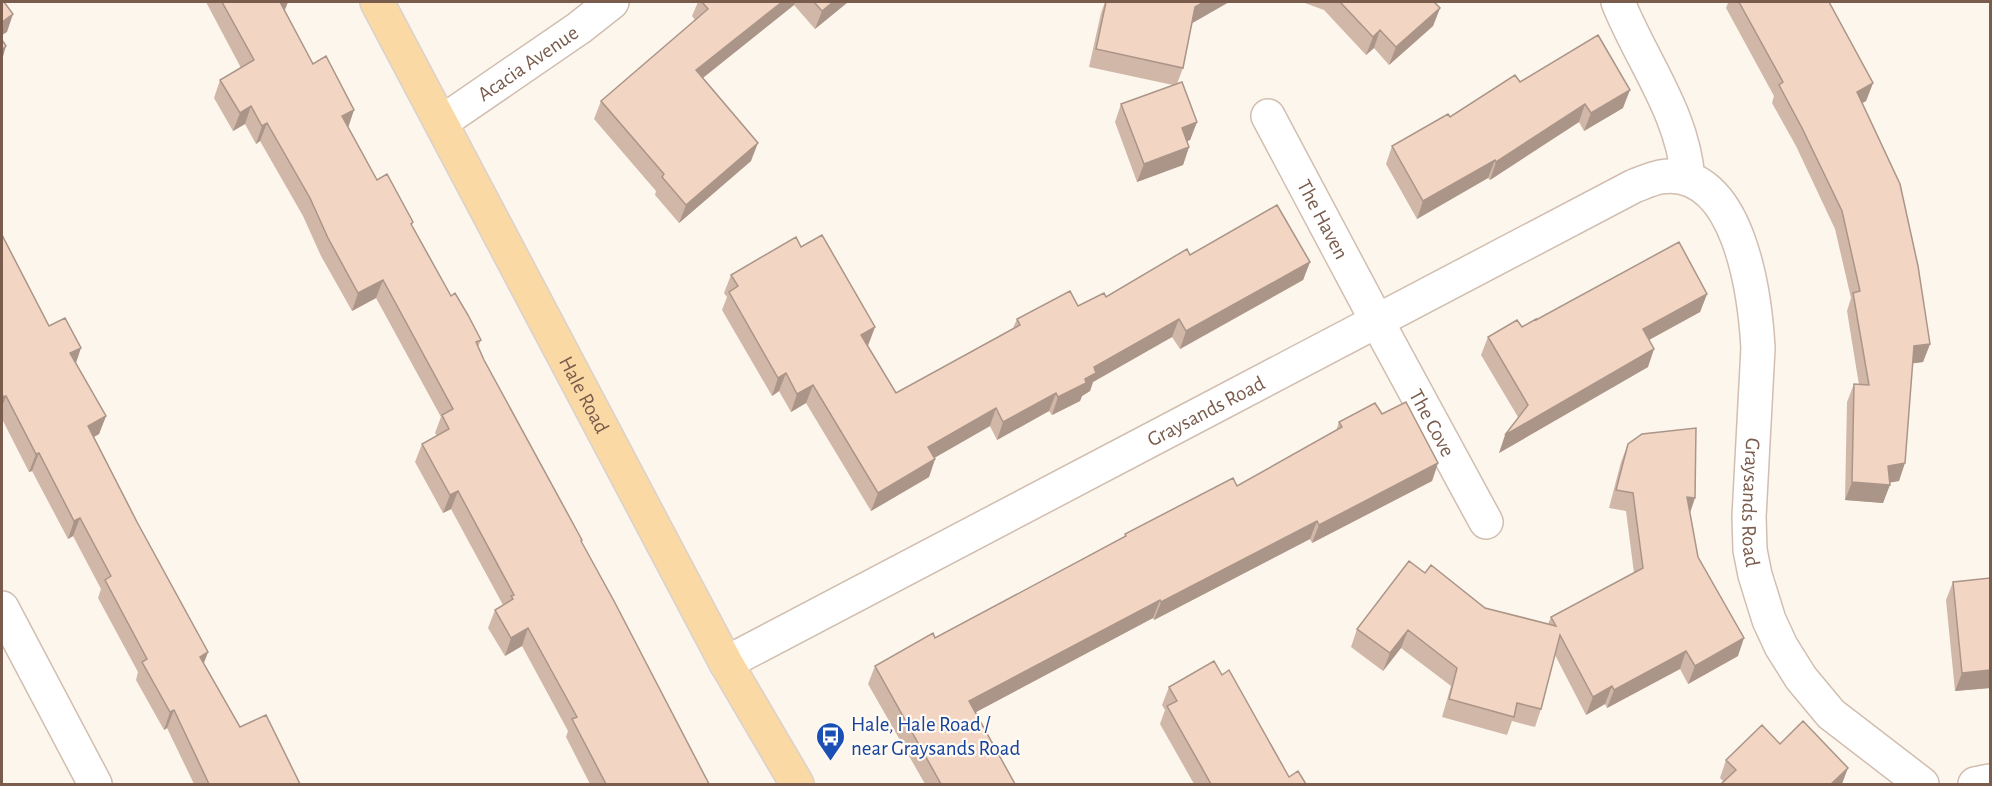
<svg xmlns="http://www.w3.org/2000/svg" width="1992" height="786" viewBox="0 0 1992 786" font-family="'Alegreya Sans',sans-serif">
	<rect width="100%" height="100%" fill="#fdf6ec"/>
	<g fill="none" stroke-linecap="round" stroke-linejoin="round">
		<defs>
			<g id="minor">
				<path d="M1618,2C1642,62 1683,113 1688,179"/>
				<path id="s1" d="M1268,116L1378,323L1486,522"/>
				<path id="s2" d="M442,122L579,28L612,2"/>
				<path d="M2,608L95,784"/>
				<path id="s3" d="M726,663C1027,502 1333,347 1634,186C1642,183 1651,179 1660,177C1739,164 1755,295 1758,348L1749,517L1750,550L1755,575L1769,620L1781,646L1801,678L1831,714L1922,784"/>
				<path d="M1975,784L1990,781"/>
			</g>
			<g id="primary">
				<path id="s4" d="M377,2L726,663L797,784"/>
			</g>
		</defs>
		<use href="#minor" stroke="#d1beb0" stroke-width="36"/>
		<use href="#primary" stroke="#dad1cd" stroke-width="36"/>
		<use href="#minor" stroke="#fff" stroke-width="33"/>
		<use href="#primary" stroke="#fbd9a5" stroke-width="33"/>
	</g>
	<path fill="#d1b7a8" d="M206,2H288L284,11L313,64L377,180L413,222L412,225L451,296L481,340L478,347L484,360L709,784H590L566,737L568,731L522,646L505,656L488,628L495,610L503,605L451,509L443,513L415,462L422,444L437,436L435,433L441,417L376,298L352,311L321,256L303,216L260,141L256,144L245,124L233,131L214,98L220,80L241,68Z
		M698,2H848L815,29L794,5L703,78L751,161L679,223L655,195L656,191L594,119L601,101L695,20L692,16Z
		M1105,2H1229L1192,23L1183,68L1177,84L1197,122L1190,140L1187,141L1189,147L1183,165L1137,182L1115,122L1121,104L1173,85L1089,67L1101,13Z
		M1302,2H1434L1440,8L1433,26L1389,65L1374,48L1366,55L1324,10Z
		M1727,2H1829L1873,83L1866,101L1862,103L1930,344L1923,362L1913,363L1899,481L1890,482L1883,503L1845,500L1847,402L1854,384L1859,385L1847,311L1851,298L1835,229L1796,146L1772,103L1774,96L1726,8L1728,3Z
		M1520,82L1623,108L1584,131L1579,122L1490,180L1488,178L1417,219L1386,164L1392,146Z
		M2,235L49,326L76,363L106,416L99,434L94,437L137,522L208,652L204,663L240,727L300,784H194L167,728L164,730L136,680L138,672L98,598L101,589L73,536L68,539L32,471L29,472L2,419Z
		M801,247L875,327L868,346L896,393L1013,328L1017,319L1078,306L1106,297L1190,255L1310,262L1303,280L1180,349L1172,337L1093,382L1090,391L1082,396L1080,401L1052,415L1049,411L997,440L990,426L934,458L935,459L929,477L871,511L806,403L791,412L779,391L772,396L722,310L727,297L724,293L731,275Z
		M1707,294L1700,312L1649,340L1648,367L1499,453L1518,417L1481,355L1488,337L1522,327L1536,320Z
		M1382,414L1438,463L1432,481L1312,543L1310,539L1154,620L1153,618L976,712L1015,784H925L868,684L875,666L935,638L1124,537L1125,534L1237,486L1336,431L1339,422Z
		M1628,444L1690,512L1698,557L1738,656L1688,684L1680,669L1607,708L1605,704L1586,715L1555,655L1541,709L1535,727L1512,721L1507,735L1442,717L1451,686L1401,648L1383,671L1351,647L1357,629L1425,573L1485,608L1548,624L1551,617L1634,573L1626,511L1609,508L1621,462Z
		M1990,578V688L1955,691L1946,600L1953,582Z
		M1222,675L1289,777L1306,784H1194L1160,724L1165,710L1162,705L1169,687Z
		M1780,744L1724,782L1720,778L1726,760Z"/>
	<path fill="#aa9588" d="M279,2H288L284,12Z
		M782,2H795L794,5L690,88L696,70Z
		M833,2H848L815,29L822,11Z
		M1204,2H1229L1189,25L1195,7Z
		M1440,8L1433,26L1389,65L1396,47Z
		M13,14L7,32L2,35V22Z
		M1380,30L1374,48L1366,55L1373,37Z
		M6,46L2,60V50Z
		M1873,83L1866,101L1850,110L1857,92Z
		M1630,90L1623,108L1584,131L1591,113Z
		M1585,104L1579,122L1490,180L1496,162Z
		M251,106L245,124L233,131L240,113Z
		M354,110L348,128L342,116Z
		M1197,122L1190,140L1176,146L1182,128Z
		M267,123L260,141L256,144L262,126Z
		M758,143L751,161L679,223L686,205Z
		M1189,147L1183,165L1137,182L1144,164Z
		M1495,160L1488,178L1417,219L1423,201Z
		M1310,262L1303,280L1180,349L1186,331Z
		M383,280L376,298L352,311L358,293Z
		M1707,294L1700,312L1636,347L1643,329Z
		M1179,319L1172,337L1093,382L1090,391L1082,396L1080,401L1052,415L1058,397L1085,379L1094,367Z
		M875,327L868,345L855,353L861,335Z
		M1930,344L1923,362L1908,364L1914,346Z
		M81,348L75,366L70,353Z
		M1654,349L1648,367L1499,453L1505,435Z
		M786,373L779,391L772,396L778,378Z
		M813,385L806,403L791,412L797,394Z
		M1056,393L1049,411L997,440L1003,422Z
		M6,396L2,407V402L3,397Z
		M996,408L990,426L922,465L928,447Z
		M106,416L99,434L81,444L88,426Z
		M39,453L32,471L29,472L36,454Z
		M935,459L929,477L871,511L878,493Z
		M1438,463L1432,481L1312,543L1319,525Z
		M1905,463L1899,481L1882,484L1888,466Z
		M1852,482L1890,485L1883,503L1845,500Z
		M458,491L451,509L443,513L450,495Z
		M1687,497L1695,498L1689,516Z
		M80,518L73,536L68,539L74,521Z
		M1317,521L1310,539L1154,620L1161,602Z
		M1160,600L1153,618L963,719L969,701Z
		M528,628L522,646L505,656L511,638Z
		M1408,630L1401,648L1383,671L1390,653Z
		M1744,638L1738,656L1688,684L1695,666Z
		M1686,651L1680,669L1607,708L1614,690Z
		M208,652L201,670L200,657Z
		M1990,670V688L1955,691L1962,673Z
		M1612,686L1605,704L1586,715L1593,697Z
		M174,710L167,728L164,730L170,712Z
		M1848,768L1842,784H1831Z"/>
	<path fill="#f3d5c3" stroke="#aa9588" stroke-width="1.5" d="M2,2H4L13,14L2,22Z
		M222,2H280L313,64L326,56L354,110L342,116L377,180L387,174L413,222L411,224L451,296L455,293L468,315L481,340L476,342L484,360L582,540L581,541L614,601L709,784H606L572,719L577,717L528,628L511,638L495,610L513,599L511,596L514,595L458,491L450,495L422,444L449,429L442,415L453,409L383,280L358,293L328,238L310,198L267,123L262,126L251,106L240,113L220,80L254,60Z
		M702,2H782L696,70L758,143L686,205L662,177L664,174L601,101L708,9Z
		M814,2H833L822,11Z
		M1106,2H1204L1195,7L1183,68L1096,49Z
		M1340,2H1434L1440,8L1396,47L1380,30L1373,37Z
		M1739,2H1829L1873,83L1857,92L1900,184L1918,266L1930,344L1914,346L1905,463L1888,466L1890,485L1852,482L1854,384L1869,385L1853,293L1860,291L1842,211L1802,128L1779,85L1783,82Z
		M1598,35L1630,90L1591,113L1585,104L1496,162L1495,160L1423,201L1392,146L1448,114L1450,117L1515,75L1520,82Z
		M2,40L6,46L2,50Z
		M1182,82L1197,122L1182,128L1189,147L1144,164L1121,104Z
		M1277,205L1310,262L1186,331L1179,319L1094,367L1096,373L1085,379L1086,383L1058,397L1056,393L1003,422L996,408L928,447L935,459L878,493L813,385L797,394L786,373L778,378L729,292L738,286L731,275L796,237L801,247L822,235L875,327L861,335L896,393L1020,325L1017,319L1070,291L1078,306L1104,293L1106,297L1187,249L1190,255Z
		M2,235L49,326L65,318L81,348L70,353L106,416L88,426L137,522L208,652L200,657L240,727L266,715L300,784H209L174,710L170,712L142,662L147,659L105,580L111,576L80,518L74,521L39,453L36,454L6,396L3,397L2,393Z
		M1679,242L1707,294L1643,329L1654,349L1505,435L1528,405L1488,337L1517,320L1522,327L1536,319V320Z
		M1406,402L1438,463L1319,525L1317,521L1161,602L1160,600L969,701L1015,784H941L875,666L933,633L935,638L1126,536L1125,534L1233,478L1237,486L1342,427L1339,422L1375,403L1382,414Z
		M1696,428L1695,498L1687,497L1698,557L1744,638L1695,666L1686,651L1614,690L1612,686L1593,697L1560,635L1541,709L1517,703L1514,717L1449,699L1457,668L1408,630L1390,653L1357,629L1409,561L1425,573L1431,565L1485,608L1556,626L1551,617L1643,568L1633,493L1616,490L1628,444L1642,434Z
		M1990,578V670L1962,673L1953,582Z
		M1214,661L1222,675L1229,670L1289,777L1298,771L1306,784H1211L1167,706L1177,701L1169,687Z
		M1803,721L1848,768L1831,784H1721L1736,770L1726,760L1762,725L1780,744Z"/>
	<defs>
		<symbol id="bus-pin" viewBox="-11 -11 22 30"><path d="M0 17L-7.5 6A9.5 9.5 0 1 1 7.5 6Z" fill="#1a4fb4" stroke="#fffaf3"/><path d="M-5-6H5V4H4V6H2V4H-2V6H-4V4H-5ZM-3.5-4V0h7V-4ZM-3.5 1.2v1.5H-2V1.2ZM2 1.2v1.5H3.5V1.2Z" fill="#fff"/></symbol>
	</defs>
	<g fill-rule="evenodd">
		<use href="#bus-pin" x="814" y="720" width="33" height="45"/>
	</g>
	<g text-anchor="middle" dominant-baseline="central" stroke-width="4.5" stroke-linejoin="round" paint-order="stroke">
		<g font-size="21" fill="#7a5c4d" stroke="#fffaf3">
			<text stroke="none"><textPath href="#s2" startOffset="104">Acacia Avenue</textPath></text>
			<text stroke="none"><textPath href="#s1" startOffset="117">The Haven</textPath></text>
			<text stroke="none"><textPath href="#s4" startOffset="444">Hale Road</textPath></text>
			<text stroke="none"><textPath href="#s3" startOffset="542">Graysands Road</textPath></text>
			<text stroke="none"><textPath href="#s1" startOffset="348">The Cove</textPath></text>
			<text stroke="none"><textPath href="#s3" startOffset="1428">Graysands Road</textPath></text>
		</g>
		<g font-size="21" fill="#164399" stroke="#fffaf3" text-anchor="start">
			<text x="851" y="724">Hale, Hale Road /<tspan x="851" dy="24">near Graysands Road</tspan></text>
		</g>
	</g>
	<rect width="1992" height="786" fill="none" stroke="#7a5c4d" stroke-width="6"/>
</svg>
